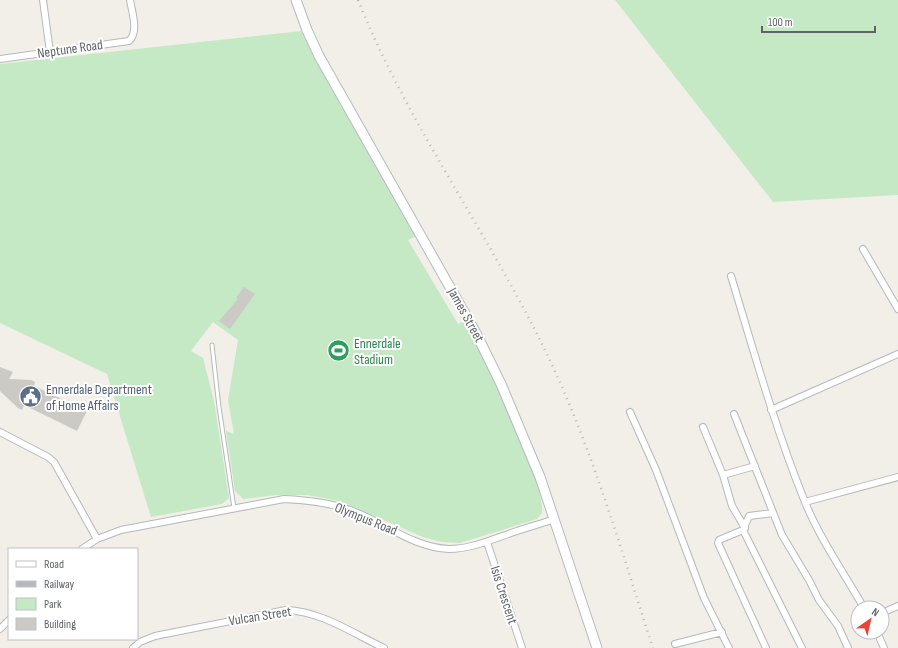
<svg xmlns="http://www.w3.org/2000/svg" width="898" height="648" viewBox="0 0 898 648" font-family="'Sofia Sans Condensed',sans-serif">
	<rect width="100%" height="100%" fill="#f1efe8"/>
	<path fill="#c5e8c5" d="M615,0H898V195L773,202Z
		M301,31L332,90L416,236L408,240L458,324L464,321C488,368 512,416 530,465C535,478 542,495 542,509C543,513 540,516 537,519L460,543L442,542L423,537L339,501L307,495H277L243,499L235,491L226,431L234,434L228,400L238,340L213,322L191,351L203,358L214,401L229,498L222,504L151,517L107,374L0,323V64Z"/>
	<path fill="#cccac5" d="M244,287L255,294L230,329L219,321L238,299L236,298Z
		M0,367L13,372L9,379L31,380L35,382L34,386L87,411L77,431L24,405L22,410L18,408L0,391Z"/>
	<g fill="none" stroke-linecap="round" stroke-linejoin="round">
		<defs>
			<path id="lane" d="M212,345L219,407L234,508"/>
			<path id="street" d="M43,0L50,52
				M0,59L129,41C139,32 132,12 130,0
				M863,249L898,309
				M731,276C754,352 775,428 805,502C820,539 844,573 864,608
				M771,410L898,354
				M630,412L656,470L704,598L729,648
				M734,414L782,535L809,580L819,600L838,626L848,648
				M703,427L723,475L732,506L745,528
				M0,432L48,457L54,462L97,539
				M723,475L755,466
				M805,502L898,477
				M743,530L802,648
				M487,542L522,648
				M82,549L97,539L121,530L284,499C306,500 328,502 350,510C382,521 413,548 449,549C470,549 491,540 511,533C525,528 540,524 555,519
				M882,613L898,606
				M0,629L9,620
				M877,632L884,648
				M675,644L722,632
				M133,648L140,642L155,636L286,610C321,611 354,634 384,648
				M766,648L718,543L719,540L743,530L749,516L773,513"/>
			<path id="secondary" d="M296,0L307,30L319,56L477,335L501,384L540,477L597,648"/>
		</defs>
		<use href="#lane" stroke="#b5b8bc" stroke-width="5"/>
		<use href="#street" stroke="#b5b8bc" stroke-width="8"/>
		<use href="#secondary" stroke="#b6babf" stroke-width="11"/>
		<use href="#lane" stroke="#fff" stroke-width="3"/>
		<use href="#street" stroke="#fff" stroke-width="6"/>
		<use href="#secondary" stroke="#fff" stroke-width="9"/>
		<path stroke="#b6b7b8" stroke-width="2.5" stroke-dasharray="1 5" stroke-linecap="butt" d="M358,0C407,122 486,230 544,348C591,444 620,547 653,648"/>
	</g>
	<defs>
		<symbol id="stadium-disc" viewBox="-11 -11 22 22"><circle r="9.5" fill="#2e9e5b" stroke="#fff"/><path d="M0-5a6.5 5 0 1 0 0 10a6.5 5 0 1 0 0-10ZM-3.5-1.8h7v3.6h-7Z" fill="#fff"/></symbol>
		<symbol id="civic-disc" viewBox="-11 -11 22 22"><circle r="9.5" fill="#5c6f8a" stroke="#fff"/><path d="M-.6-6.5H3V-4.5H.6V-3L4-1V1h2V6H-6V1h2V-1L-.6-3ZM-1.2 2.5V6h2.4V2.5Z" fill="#fff"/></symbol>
	</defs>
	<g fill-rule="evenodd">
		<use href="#stadium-disc" x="326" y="338" width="25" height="25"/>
		<use href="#civic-disc" x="18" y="384" width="25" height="25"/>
	</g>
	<g text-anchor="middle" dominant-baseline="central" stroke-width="4" stroke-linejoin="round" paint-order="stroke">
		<g font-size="14" fill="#5f6368" stroke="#fff">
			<text transform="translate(70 49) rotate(-8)">Neptune Road</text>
			<text transform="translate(466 315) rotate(61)">James Street</text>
			<text transform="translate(366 519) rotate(22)">Olympus Road</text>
			<text transform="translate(504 595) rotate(72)">Isis Crescent</text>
			<text transform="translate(260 616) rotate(-9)">Vulcan Street</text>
		</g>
		<g font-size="14" fill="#27864d" stroke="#fff" text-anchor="start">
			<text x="354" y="343">Ennerdale<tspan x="354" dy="16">Stadium</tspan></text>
		</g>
		<g font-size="14" fill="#4e5e75" stroke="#fff" text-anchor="start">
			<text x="46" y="389">Ennerdale Department<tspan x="46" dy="16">of Home Affairs</tspan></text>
		</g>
	</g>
	<rect x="8" y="548" width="130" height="92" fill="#ffffff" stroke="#bfc1c3"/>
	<rect x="16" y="561" width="20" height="6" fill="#ffffff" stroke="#bfc1c3"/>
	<text x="44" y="568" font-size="12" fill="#5f6368">Road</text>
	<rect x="16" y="581" width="20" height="6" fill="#b6b7b8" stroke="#bfc1c3"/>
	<text x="44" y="588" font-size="12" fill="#5f6368">Railway</text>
	<rect x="16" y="598" width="20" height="12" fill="#c5e8c5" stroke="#bfc1c3"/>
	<text x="44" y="608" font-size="12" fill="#5f6368">Park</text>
	<rect x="16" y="618" width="20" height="12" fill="#cccac5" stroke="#bfc1c3"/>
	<text x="44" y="628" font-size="12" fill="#5f6368">Building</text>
	<g transform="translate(870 620) rotate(34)"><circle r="19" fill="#ffffff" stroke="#bfc1c3"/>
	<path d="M0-3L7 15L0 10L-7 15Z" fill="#ea4335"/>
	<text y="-6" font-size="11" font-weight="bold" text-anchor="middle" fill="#5f6368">N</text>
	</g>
	<path d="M762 26v6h113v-6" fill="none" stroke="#5f6368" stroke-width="2"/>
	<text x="768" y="26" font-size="12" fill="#5f6368" stroke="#ffffff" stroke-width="3" paint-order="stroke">100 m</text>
</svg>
